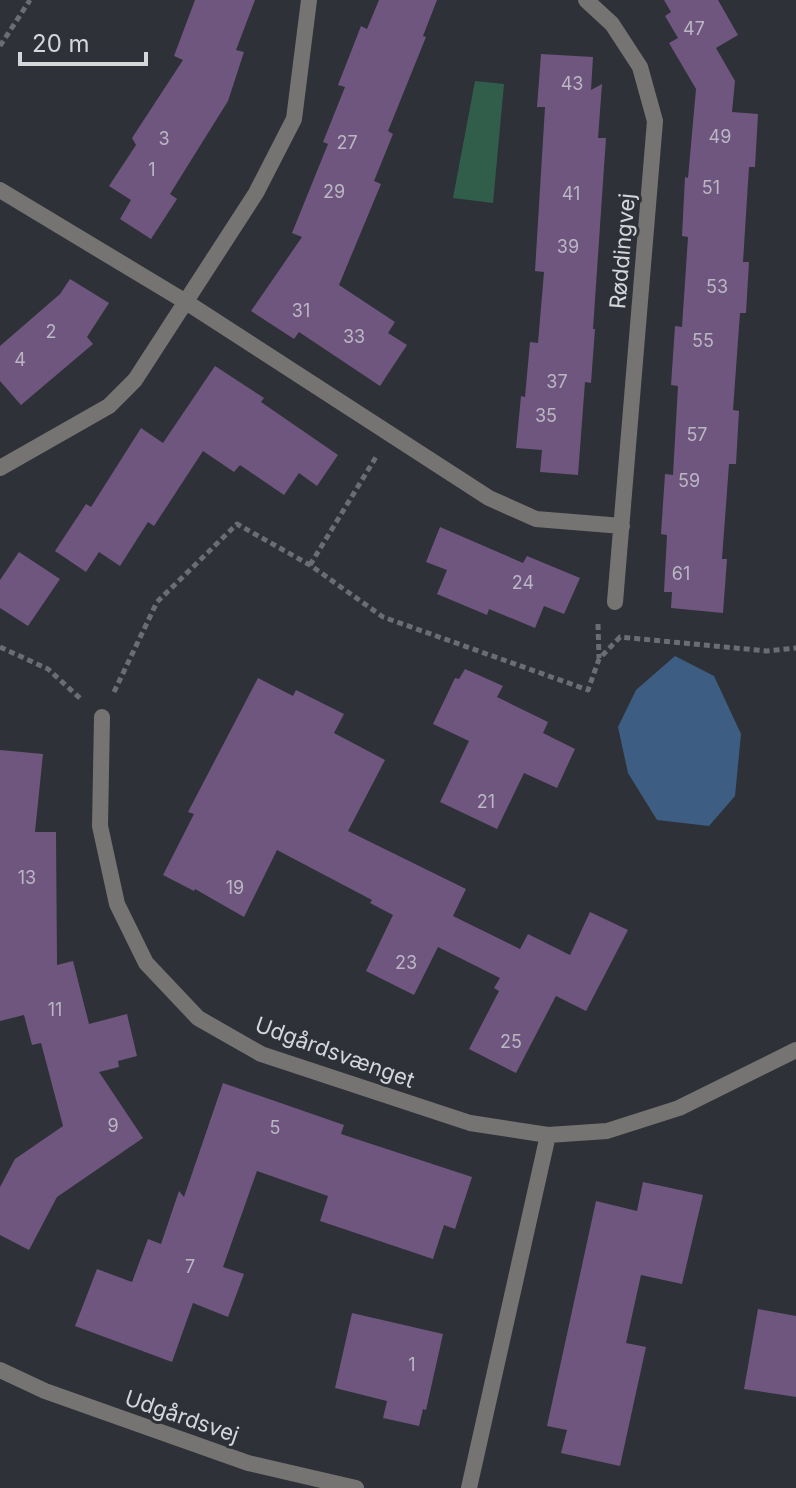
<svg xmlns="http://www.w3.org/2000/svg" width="796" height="1488" viewBox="0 0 796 1488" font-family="Inter,sans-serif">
	<rect width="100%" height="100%" fill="#2e3137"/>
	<path fill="#315e4a" d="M475,81L504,84L493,203L453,198Z"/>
	<path fill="#3d5e82" d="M675,656L714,676L741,734L735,796L709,826L657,820L628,773L618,727L636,690Z"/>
	<path fill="#6f567f" d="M195,0H255L236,50L244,52L228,101L170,194L177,199L151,239L120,219L131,200L109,186L136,145L132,138L183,60L174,56Z
		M379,0H437L423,36L426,37L388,131L393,134L374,181L381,184L339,285L395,322L388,333L407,345L380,386L299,332L294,339L251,311L302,237L292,233L328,144L323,142L345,87L338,85L361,26L367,29Z
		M664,0H718L738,35L716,48L735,81L732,112L758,114L755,167H749L743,262H749L746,313H740L733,410L739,411L736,464H729L722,559H727L723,613L671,608L672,592H664L667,535L661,534L665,474L673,475L678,386L671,385L675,326L682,327L688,237L682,236L685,177L688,178L696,89L669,43L678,38L665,16L671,12Z
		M541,54L593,57L591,90L602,84L598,138H606L593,329H595L591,383L585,382L578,475L540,472L542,450L516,448L521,396L525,397L530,342L538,343L544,272L535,271L545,107H537Z
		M70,279L109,303L87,337L93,344L21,405L0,381V346L60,294Z
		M215,366L264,398L261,402L338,455L317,486L299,473L284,495L240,465L234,472L203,451L154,526L148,522L120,566L99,552L86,572L55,551L86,504L91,507L141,428L163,443Z
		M440,527L523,563L527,556L580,578L564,614L544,606L535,628L489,609L487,615L437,594L447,570L426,562Z
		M19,552L60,579L28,626L0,608V580Z
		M465,669L503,686L497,697L548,722L543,733L575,749L557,788L524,773L497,829L440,802L469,741L433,724L455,678L459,679Z
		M258,678L293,696L296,690L344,714L334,733L385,760L348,831L466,889L453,916L520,949L528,934L570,955L590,912L628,930L586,1011L556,996L516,1073L469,1049L499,991L494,988L500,978L438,947L414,995L366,971L393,915L370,903L372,900L277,850L244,917L195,889L194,891L163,875L194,814L188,812Z
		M0,750L43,754L35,832H56L57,965L73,961L89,1024L127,1014L137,1056L118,1061L119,1067L99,1072L143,1138L57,1197L29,1250L0,1235V1187L15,1159L63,1126L41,1043L32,1045L24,1015L0,1021Z
		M223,1083L344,1125L341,1134L472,1177L455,1229L444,1225L433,1259L320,1221L328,1196L257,1171L223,1267L244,1274L228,1317L193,1303L172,1362L75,1326L97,1269L132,1282L148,1239L161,1244L179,1191L184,1197Z
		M643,1182L703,1195L682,1284L641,1275L626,1343L646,1347L620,1466L561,1453L567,1430L547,1426L596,1201L637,1211Z
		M758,1309L796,1316V1397L744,1389Z
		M352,1313L443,1334L426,1410L423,1409L419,1426L383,1418L387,1401L335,1388Z"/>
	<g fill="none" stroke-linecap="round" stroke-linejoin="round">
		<path stroke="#6a6d72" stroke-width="5" stroke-dasharray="6 4" stroke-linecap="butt" d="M0,46L30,0
			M310,565L376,457
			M598,624L599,658
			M0,647L48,669L82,700
			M114,692L157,602L237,524L310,565L383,617L588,690L599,659L620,637L767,651L796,648"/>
		<path stroke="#767472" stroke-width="16" d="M586,0L612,24L640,67L655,121L615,602
			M0,190L186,302L489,498L536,519L622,526
			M0,468L109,406L135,380L256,193L294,119L309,0
			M102,717L100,826L117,904L146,963L198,1018L261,1054L470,1123L548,1135L607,1131L679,1108L796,1050
			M0,1370L45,1391L248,1463L356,1488
			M469,1488L548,1135"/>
	</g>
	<g text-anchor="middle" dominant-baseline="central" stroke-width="6" stroke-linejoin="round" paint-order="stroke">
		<g font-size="18" fill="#bbb6c3">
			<text x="694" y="28">47</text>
			<text x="572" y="83">43</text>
			<text x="720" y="136">49</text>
			<text x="164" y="138">3</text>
			<text x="347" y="142">27</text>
			<text x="152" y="169">1</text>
			<text x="711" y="187">51</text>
			<text x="334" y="191">29</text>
			<text x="571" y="193">41</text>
			<text x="568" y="246">39</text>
			<text x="717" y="286">53</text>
			<text x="301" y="310">31</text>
			<text x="51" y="331">2</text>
			<text x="354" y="336">33</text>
			<text x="703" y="340">55</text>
			<text x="20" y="359">4</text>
			<text x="557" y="381">37</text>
			<text x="546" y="415">35</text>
			<text x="697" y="434">57</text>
			<text x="689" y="480">59</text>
			<text x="681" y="573">61</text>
			<text x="523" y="582">24</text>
			<text x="486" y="801">21</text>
			<text x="27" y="877">13</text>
			<text x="235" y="887">19</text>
			<text x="406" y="962">23</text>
			<text x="55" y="1009">11</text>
			<text x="511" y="1041">25</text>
			<text x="113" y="1125">9</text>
			<text x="275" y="1127">5</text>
			<text x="190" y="1266">7</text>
			<text x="412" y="1364">1</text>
		</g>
		<g font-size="22" fill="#d4d6da" stroke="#2e3137">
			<text transform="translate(622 251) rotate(-85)">Røddingvej</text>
			<text transform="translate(335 1052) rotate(20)">Udgårdsvænget</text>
			<text transform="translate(182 1416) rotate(19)">Udgårdsvej</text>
		</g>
	</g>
	<path d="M20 52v12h126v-12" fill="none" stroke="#d4d6da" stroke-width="4"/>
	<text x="32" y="52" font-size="24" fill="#d4d6da" stroke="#2e3137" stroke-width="6" paint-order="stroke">20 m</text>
</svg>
